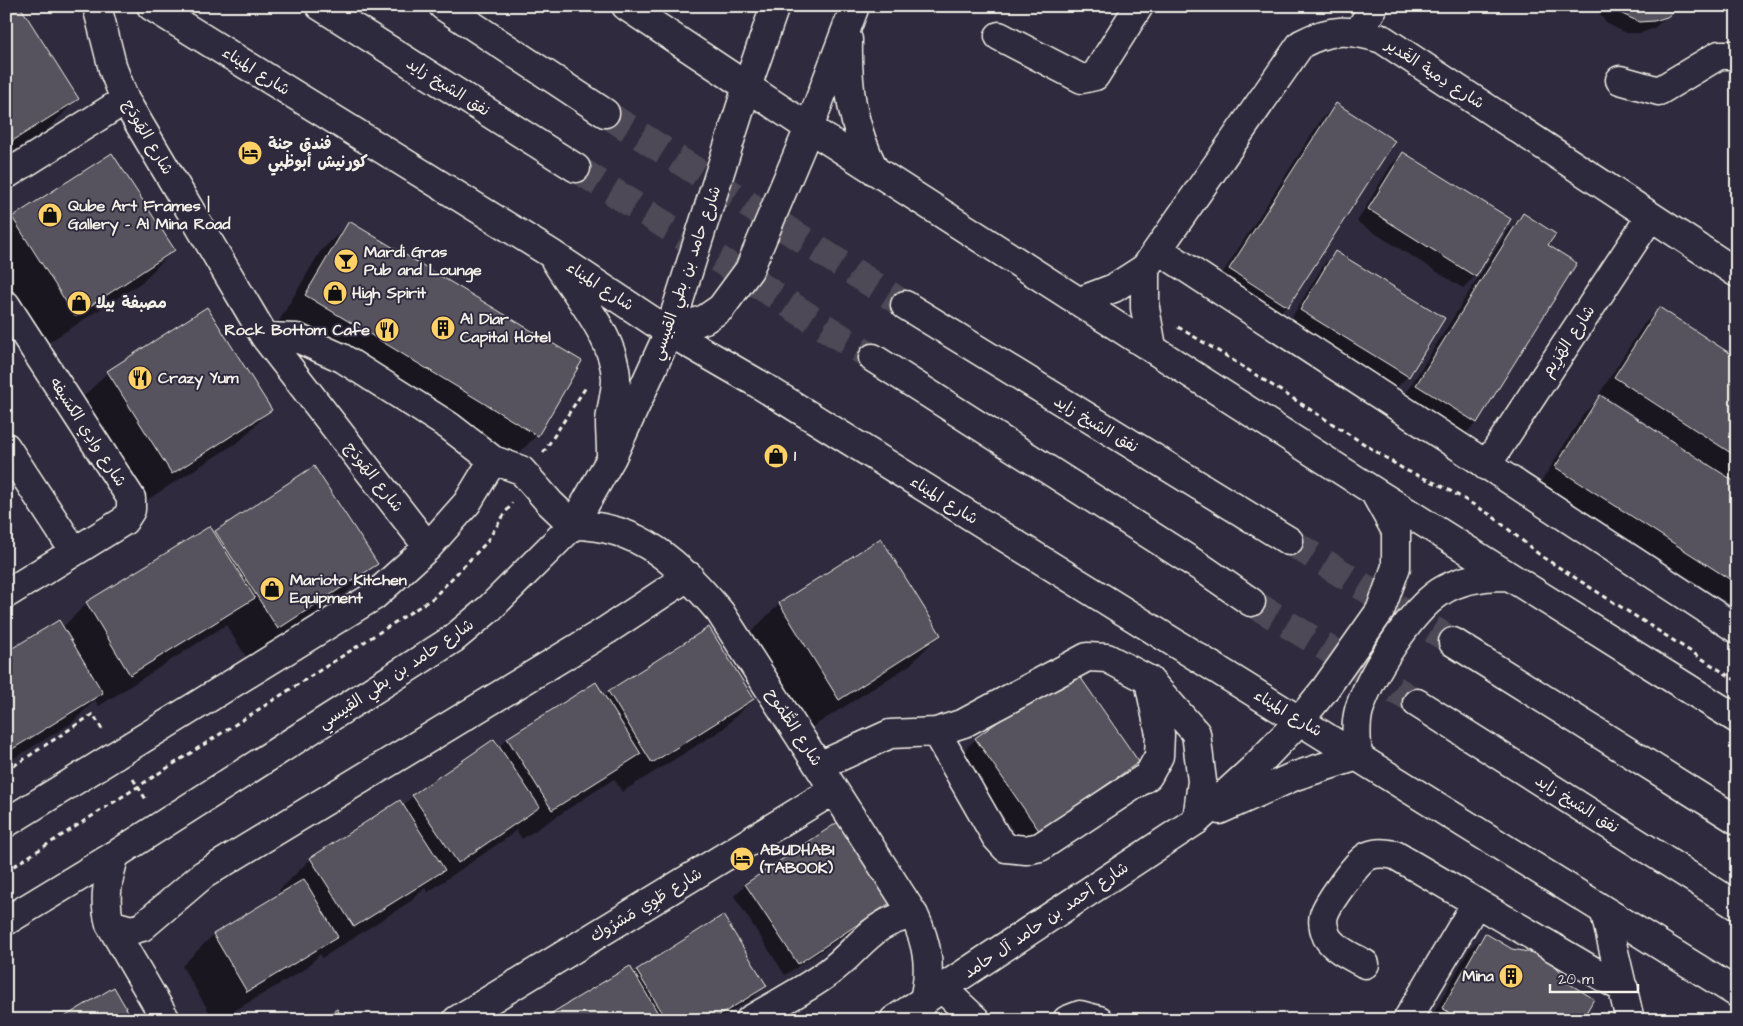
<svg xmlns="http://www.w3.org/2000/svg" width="1743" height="1026" viewBox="0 0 1743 1026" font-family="'Architects Daughter','Playpen Sans Arabic',sans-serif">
	<rect width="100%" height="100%" fill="#2f2a3d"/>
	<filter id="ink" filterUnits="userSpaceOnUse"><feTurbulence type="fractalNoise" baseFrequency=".02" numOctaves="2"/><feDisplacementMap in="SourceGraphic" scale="10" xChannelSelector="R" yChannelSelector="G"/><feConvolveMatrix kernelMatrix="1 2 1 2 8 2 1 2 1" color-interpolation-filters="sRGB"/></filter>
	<g filter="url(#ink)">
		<path fill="#0007" d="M6,6L77,99L46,131L6,155Z
			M1594,6H1679L1654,28L1641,33H1626L1606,23Z
			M1337,104L1287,306L1271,321L1215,285L1321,120Z
			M1403,153L1475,276L1463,288L1357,222L1391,165Z
			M112,154L173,250L142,282L43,346L6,289V224Z
			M1523,214L1546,245L1476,423L1461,438L1401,401L1508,230Z
			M350,222L537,435L507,465L276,326L320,252Z
			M1336,252L1408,376L1396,388L1289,322L1324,264Z
			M207,309L270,410L241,440L142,503L78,402L108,372Z
			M1659,309L1737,359V609L1541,482L1585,412L1601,397L1682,449L1683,447L1600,393L1644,324Z
			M314,467L376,563L346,593L247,658L226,625L99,706L95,700L72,723L6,763V654L62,628L87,603L214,534Z
			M880,540L939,635L910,665L809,729L749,634L779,604Z
			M595,684L604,697L609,692L753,699L723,729L622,792L614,779L522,839L516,830L508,837L428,892L425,888L411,901L322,958L320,954L305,969L219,1020H214L182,966L213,935L282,894L279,890L311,859L403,806L413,796L498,748L507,739Z
			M976,739L1138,762L1122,777L1024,846L960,754Z
			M746,884L895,898L883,910L785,975L734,896Z
			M1485,934L1581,1020H1430L1469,950Z
			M637,971L765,986L753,998L717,1020H542Z"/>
		<path fill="#56525f" stroke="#f4f1e8" d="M6,6H20L79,99L6,145Z
			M1613,6H1681L1667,17L1654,21L1639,22L1618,12Z
			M1336,103L1395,141L1288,307L1229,269Z
			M1403,152L1511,219L1476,277L1368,209Z
			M112,153L175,250L75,316L12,217Z
			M1523,213L1556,234L1548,245L1577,263L1477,423L1416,385Z
			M349,221L582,361L538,436L305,295Z
			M1335,251L1445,318L1409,377L1300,310Z
			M207,307L272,410L172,474L107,371Z
			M1659,307L1737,358V457L1614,377Z
			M1600,395L1737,483V584L1555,467Z
			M314,466L378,564L278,629L215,531Z
			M210,526L255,598L130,675L86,602Z
			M881,538L941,635L839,700L779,603Z
			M59,620L103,693L6,753V652Z
			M709,627L754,699L652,763L608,691Z
			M1074,668L1139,762L1040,832L975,738Z
			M596,682L641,754L552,810L507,738Z
			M494,739L540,807L458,863L412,795Z
			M400,800L445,870L354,927L310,858Z
			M844,818L896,899L798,964L745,884Z
			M304,879L338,937L247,992L213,934Z
			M723,915L767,986L712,1020H667L636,970Z
			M1485,933L1512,949L1545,955L1560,971L1565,981L1594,999L1582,1020H1461L1442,1008Z
			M630,966L662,1020H540Z
			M114,987L133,1020H59Z
			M337,1009L344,1020H321Z"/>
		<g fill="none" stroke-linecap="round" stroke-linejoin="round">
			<path stroke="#4d4857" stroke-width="28" stroke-dasharray="28 14" stroke-linecap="butt" d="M605,113L905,305
				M576,168L873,358
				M1289,541L1453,642
				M1251,602L1417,703"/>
			<defs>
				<path id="minor" d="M1359,31L1374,6
					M999,36L1082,79L1095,76L1139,6
					M1620,80L1659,91L1719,55H1737
					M6,175L125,100
					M1159,250L1737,629
					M1145,268V308L1152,347
					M1080,301L1114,288L1145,268L1301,44C1331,28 1351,29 1382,39L1737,273
					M6,305L131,498V510L124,521L6,594
					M265,337L297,338L342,358L449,426L493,460L467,503L428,547
					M6,447L74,551
					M493,460L521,470L550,503L573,525C640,525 679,564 720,612L914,915C928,945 932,970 923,1003
					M1486,466L1650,217
					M936,732L996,837L1006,848L1026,850L1040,847L1148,776L1159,756L1160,734L1149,681
					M819,766L890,734L936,732L964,723L1087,657L1107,658L1149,680L1196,733L1202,781L1197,820
					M6,823L374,596L428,547L265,337L125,100L113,69L97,6
					M115,855C108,878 103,900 110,924L166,1020
					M1605,913L1630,1020
					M110,924L131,930L142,927L203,875L607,630L689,576
					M1365,964C1353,957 1335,950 1327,937C1324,930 1322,922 1324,915C1327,904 1358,860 1368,856C1377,852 1385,853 1395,855L1624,989
					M943,989L976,1020
					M457,1020L834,790
					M750,1020C776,1004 805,990 829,972C860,949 872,920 914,915
					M1067,1020L1080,1015L1099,1020
					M1407,1020L1476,903"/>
				<path id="major" d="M151,6L550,253L669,332L757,383L1737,993
					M626,6L809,128L1375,492L1737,719
					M848,40C847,89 852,126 875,171
					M555,260C576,295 615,337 616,379C616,393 611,408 610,422C610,432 611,442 611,453
					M669,332L705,319L721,308L749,270L809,128L855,6
					M1219,810L1295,776L1358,756C1356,740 1355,725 1359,710C1370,675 1410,612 1440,592C1460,579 1483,576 1506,576
					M6,921L115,855L453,639L490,608L573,525L612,457L669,332L747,87L775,6
					M894,1020L1197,820L1254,768L1300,720L1325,689L1380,611L1396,567V531L1376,495"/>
				<path id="highway" d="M320,6L576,168
					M443,6L605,113
					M905,305L1289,541
					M873,358L1202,568L1251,602
					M1453,642L1737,820
					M1417,703L1737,906"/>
			</defs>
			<use href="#minor" stroke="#f4f1e8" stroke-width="31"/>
			<use href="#major" stroke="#f4f1e8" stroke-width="31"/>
			<use href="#highway" stroke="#f4f1e8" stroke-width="31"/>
			<path stroke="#f4f1e8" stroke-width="3" stroke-dasharray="5 4" stroke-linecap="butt" d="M1178,327L1223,354L1405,470L1442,486L1491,515L1541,556L1737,681
				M543,453L586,387
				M6,771L93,714L103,731
				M133,779L147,801
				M6,871L433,598L485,544L512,503"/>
			<use href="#minor" stroke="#2f2a3d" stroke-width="28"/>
			<use href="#major" stroke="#2f2a3d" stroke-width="28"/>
			<use href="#highway" stroke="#2f2a3d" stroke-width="28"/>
		</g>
	</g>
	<defs>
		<symbol id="hotel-disc" viewBox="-11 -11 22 22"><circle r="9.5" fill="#ffd166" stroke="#2f2a3d"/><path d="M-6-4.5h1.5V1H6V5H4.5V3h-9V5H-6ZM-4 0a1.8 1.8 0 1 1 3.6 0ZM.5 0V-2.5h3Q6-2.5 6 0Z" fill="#111"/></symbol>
		<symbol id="shop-disc" viewBox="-11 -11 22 22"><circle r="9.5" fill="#ffd166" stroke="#2f2a3d"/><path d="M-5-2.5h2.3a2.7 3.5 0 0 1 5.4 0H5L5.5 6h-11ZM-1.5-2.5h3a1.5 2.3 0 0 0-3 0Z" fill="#111"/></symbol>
		<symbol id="bar-disc" viewBox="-11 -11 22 22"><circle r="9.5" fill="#ffd166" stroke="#2f2a3d"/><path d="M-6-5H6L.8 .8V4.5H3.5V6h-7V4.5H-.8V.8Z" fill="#111"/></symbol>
		<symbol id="building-disc" viewBox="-11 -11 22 22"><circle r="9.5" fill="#ffd166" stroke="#2f2a3d"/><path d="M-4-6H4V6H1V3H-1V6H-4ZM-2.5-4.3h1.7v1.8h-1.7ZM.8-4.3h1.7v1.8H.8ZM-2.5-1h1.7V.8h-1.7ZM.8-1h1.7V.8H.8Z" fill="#111"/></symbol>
		<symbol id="restaurant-disc" viewBox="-11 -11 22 22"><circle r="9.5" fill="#ffd166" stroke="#2f2a3d"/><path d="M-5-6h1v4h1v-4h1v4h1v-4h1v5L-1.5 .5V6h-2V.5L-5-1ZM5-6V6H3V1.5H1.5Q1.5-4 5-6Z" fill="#111"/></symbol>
	</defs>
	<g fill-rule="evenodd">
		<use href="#hotel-disc" x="236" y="139" width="28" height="28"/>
		<use href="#shop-disc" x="36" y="201" width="28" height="28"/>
		<use href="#bar-disc" x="332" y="247" width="28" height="28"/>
		<use href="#shop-disc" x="321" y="279" width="28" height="28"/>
		<use href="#shop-disc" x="65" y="289" width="28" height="28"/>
		<use href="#building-disc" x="429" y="314" width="28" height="28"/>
		<use href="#restaurant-disc" x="373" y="316" width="28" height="28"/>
		<use href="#restaurant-disc" x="126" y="364" width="28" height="28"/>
		<use href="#shop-disc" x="762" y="442" width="28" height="28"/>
		<use href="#shop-disc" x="258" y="575" width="28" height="28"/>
		<use href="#hotel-disc" x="728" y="845" width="28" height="28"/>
		<use href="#building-disc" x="1497" y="962" width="28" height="28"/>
	</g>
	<g text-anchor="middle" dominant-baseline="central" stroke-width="4" stroke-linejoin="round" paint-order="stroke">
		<g font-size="16" fill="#f4f1e8" stroke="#2f2a3d">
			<text transform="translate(256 71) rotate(32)">شارع الميناء</text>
			<text transform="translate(1435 74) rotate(33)">شارع دِمية الغَدير</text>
			<text transform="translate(448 87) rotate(32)">نفق الشيخ زايد</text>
			<text transform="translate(148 137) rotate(60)">شارع الهَودَج</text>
			<text transform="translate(686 273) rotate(-71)">شارع حامد بن بطي القبيسي</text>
			<text transform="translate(600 286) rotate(33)">شارع الميناء</text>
			<text transform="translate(1568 341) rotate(-56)">شارع الهَزِيم</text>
			<text transform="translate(1096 424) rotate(31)">نفق الشيخ زايد</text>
			<text transform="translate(88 432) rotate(57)">شارع وادِي الكسَيفه</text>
			<text transform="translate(374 477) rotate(52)">شارع الهَودَج</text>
			<text transform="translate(944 500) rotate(32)">شارع الميناء</text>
			<text transform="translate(396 674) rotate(-34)">شارع حامد بن بطي القبيسي</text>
			<text transform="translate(1288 713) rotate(31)">شارع الميناء</text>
			<text transform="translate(794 727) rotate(57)">شارع الطُّمُوح</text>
			<text transform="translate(1577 804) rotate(32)">نفق الشيخ زايد</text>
			<text transform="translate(646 905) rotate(-31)">شارع طَوِي مَشرُوك</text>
			<text transform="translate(1046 920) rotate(-34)">شارع أحمد بن حامد آل حامد</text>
		</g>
		<g font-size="16" font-weight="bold" fill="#f4f1e8" stroke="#2f2a3d" text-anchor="start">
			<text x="268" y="144">فندق جنة<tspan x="268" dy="18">كورنيش أبوظبي</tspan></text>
			<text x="68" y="206">Qube Art Frames |<tspan x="68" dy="18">Gallery - Al Mina Road</tspan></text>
			<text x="364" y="252">Mardi Gras<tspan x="364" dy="18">Pub and Lounge</tspan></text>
			<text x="352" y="293">High Spirit</text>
			<text x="96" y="303">مصبفة بيلا</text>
			<text x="460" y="319">Al Diar<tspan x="460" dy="18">Capital Hotel</tspan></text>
			<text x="370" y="330" text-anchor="end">Rock Bottom Cafe</text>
			<text x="158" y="378">Crazy Yum</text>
			<text x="794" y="456">1</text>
			<text x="290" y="580">Marioto Kitchen<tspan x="290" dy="18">Equipment</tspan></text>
			<text x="760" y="850">ABUDHABI<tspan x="760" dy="18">(TABOOK)</tspan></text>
			<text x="1494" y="976" text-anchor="end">Mina</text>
		</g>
	</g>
	<rect width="1743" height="1026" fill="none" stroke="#2f2a3d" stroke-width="25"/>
	<rect x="12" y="12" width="1718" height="1001" fill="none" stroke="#f4f1e8" stroke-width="2" filter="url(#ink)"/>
	<path d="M1550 984v8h88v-8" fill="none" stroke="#f4f1e8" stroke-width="2.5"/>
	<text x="1558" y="984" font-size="15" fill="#f4f1e8" stroke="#2f2a3d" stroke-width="4" paint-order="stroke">20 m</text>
</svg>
